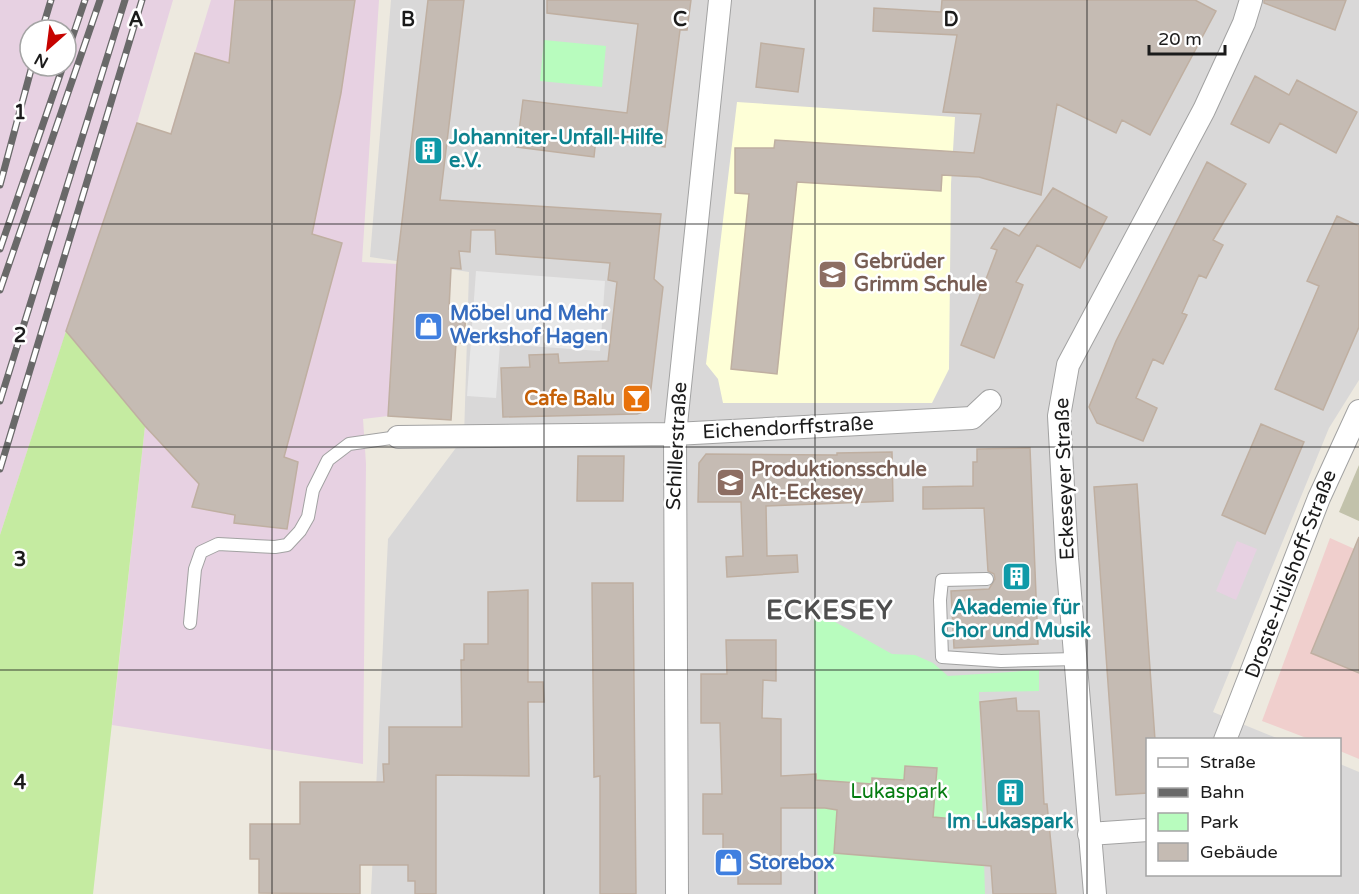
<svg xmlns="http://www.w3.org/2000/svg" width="1359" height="894" viewBox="0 0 1359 894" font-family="'Varela Round',sans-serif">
	<rect width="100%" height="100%" fill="#ede9df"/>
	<path fill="#d9d8d8" d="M391,0H1359V380L1329,428L1213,712L1279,739L1148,740V874H1340V764L1359,772V894H371L388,539L464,437L469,272L370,257Z"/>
	<path fill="#f0cfcd" d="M1330,538L1359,551V759L1340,751V740L1309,739L1262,721Z"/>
	<path fill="#e7d1e2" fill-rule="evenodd" d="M0,0H173L137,123L170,134L211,0H379L362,262L397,264L388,416L363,419L366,464L363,764L112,725L145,426L66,332L0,535ZM30,30H66V66H30Z
		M1237,541L1257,549L1236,600L1216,591Z"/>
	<path fill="#feffd7" d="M737,102L955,117L951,184L949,369L932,403H723L718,379L706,364Z"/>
	<path fill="#c2c2ab" d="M1359,465V521L1339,512Z"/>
	<path fill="#c5eba1" d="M66,331L145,426L93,894H0V535Z"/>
	<path fill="#b8fcbe" d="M544,40L606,46L602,87L540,81Z
		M814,613L821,614L892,654L915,655L933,663L948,676L1039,670V691L979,692L985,894H818Z"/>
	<path fill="#e7e7e7" d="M476,271L605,281L600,351L500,344L496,398L467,396Z"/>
	<path fill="#c5bbb3" stroke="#bfafa1" stroke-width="1.5" d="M235,0H355L341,93L312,234L342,243L284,457L298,462L287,529L234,523L235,515L192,507L199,484L145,426L66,331L137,123L171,134L195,53L229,63Z
		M428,0H464L440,200L661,214L654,279L663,287L649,405L646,411L637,414L503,417L501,368L530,367L529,355L558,354L559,363L608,361L617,282L608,280L610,263L496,254L495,230H471L470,252L459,251L461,269L451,268L449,309L466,310L464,343H456L451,420L388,416L397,264Z
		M547,0H691L687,30H680L665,147L596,138L594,157L517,147L523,100L627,113L638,24L547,13Z
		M942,0H1195L1216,11L1150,135L1122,120L1116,133L1057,104L1041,195L979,177L942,175L941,191L797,182L777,374L731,369L749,194L735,193V148H774L775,140L974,153L981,114L943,112L957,35L873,31L874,8L941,12Z
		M1264,0H1346L1335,30L1264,3Z
		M761,43L804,49L798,92L756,87Z
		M1255,76L1289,95L1297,80L1357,112L1336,153L1280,123L1269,143L1231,124Z
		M1207,162L1246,184L1213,240L1223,245L1206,278L1199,275L1182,313L1187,315L1163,364L1153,359L1136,398L1157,408L1143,441L1097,423L1089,407L1116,341Z
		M1053,188L1107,217L1080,268L1037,245L1016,282L1023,285L994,358L961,345L997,250L991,248L1004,228L1019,236Z
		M1337,216L1359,226V327L1323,410L1275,389L1319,286L1307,281Z
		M1261,424L1304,442L1265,534L1222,515Z
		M1030,448L1038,644L954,648L951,591L989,589L995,579L994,574L988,571L984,508L923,509V487L973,486V462H977V449Z
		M892,452L893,501L766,506L767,556L797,555L798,572L727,577L726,557L743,556L741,502H698L699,463L706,454L837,455V453Z
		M578,456H624L623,501H577Z
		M1137,484L1155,740H1148V793L1116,795L1094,487Z
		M1359,537V673L1311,653Z
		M592,583H633L636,894H600V776L594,777Z
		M528,590V682H543L544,702H528L529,776L436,775V894H415V881H408V865H360V894L259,893V859H250V824H300V782H384L383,764H389V727H462L461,660H464V644H488V592Z
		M726,640H776V681L763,680L762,718L781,719V776L816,774V780L872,784V778L904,780L905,766L937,768L933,817L988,822L980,702L1016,698L1017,711H1039L1044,804H1047L1056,894H993L991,866L834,853L837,810L825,808H781V884H738V874H723V834H703V794H722L720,723H701V674H727Z"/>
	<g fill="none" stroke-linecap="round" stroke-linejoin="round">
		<defs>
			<path id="lane" d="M987,579L942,580L940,600L942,657L1001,661L1075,659
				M190,623L195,569L201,552L218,544L275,547L287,545L300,531L308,517L313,490L328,460L349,444L398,437"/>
			<path id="street" d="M398,437L675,434L972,418L990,401
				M1225,740L1319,498L1359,411
				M1089,834L1148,830
				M677,894L675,434L720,0
				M1095,894L1067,558L1059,416L1068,365L1204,110L1244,23L1251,0"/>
		</defs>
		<use href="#lane" stroke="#a2a2a2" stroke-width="14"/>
		<use href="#street" stroke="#a2a2a2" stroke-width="24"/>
		<use href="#lane" stroke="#fff" stroke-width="12"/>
		<use href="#street" stroke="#fff" stroke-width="22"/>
		<defs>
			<path id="rail" d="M42,30L51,0
				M66,56L85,0
				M0,185L32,66
				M0,249L63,66
				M0,290L100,0
				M0,401L125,0
				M0,469L142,0"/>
		</defs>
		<use href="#rail" stroke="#696969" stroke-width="7"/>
		<use href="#rail" stroke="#fff" stroke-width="4.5" stroke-dasharray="14" stroke-linecap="butt"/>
	</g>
	<path fill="none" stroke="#1b1b1b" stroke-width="1.5" stroke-opacity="0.55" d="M272,0V894M544,0V894M815,0V894M1087,0V894M0,224H1359M0,447H1359M0,670H1359"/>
	<defs>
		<symbol id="building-square" viewBox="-11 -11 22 22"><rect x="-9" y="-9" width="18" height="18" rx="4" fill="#0f9aa8" stroke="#fff"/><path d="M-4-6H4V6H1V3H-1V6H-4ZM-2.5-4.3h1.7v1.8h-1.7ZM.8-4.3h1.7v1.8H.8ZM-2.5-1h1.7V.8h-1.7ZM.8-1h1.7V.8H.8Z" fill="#fff"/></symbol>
		<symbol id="school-square" viewBox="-11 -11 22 22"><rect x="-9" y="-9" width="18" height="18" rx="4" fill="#8d6e63" stroke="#fff"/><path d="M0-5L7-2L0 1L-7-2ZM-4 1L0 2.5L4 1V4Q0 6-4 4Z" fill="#fff"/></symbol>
		<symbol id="shop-square" viewBox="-11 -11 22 22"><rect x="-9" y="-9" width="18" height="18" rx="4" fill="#3f7fe0" stroke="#fff"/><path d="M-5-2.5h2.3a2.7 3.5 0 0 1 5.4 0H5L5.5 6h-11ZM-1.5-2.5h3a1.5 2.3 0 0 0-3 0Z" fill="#fff"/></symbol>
		<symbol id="bar-square" viewBox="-11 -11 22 22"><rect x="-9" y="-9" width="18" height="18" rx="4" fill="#e8710a" stroke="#fff"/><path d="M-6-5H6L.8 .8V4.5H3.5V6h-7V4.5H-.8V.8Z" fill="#fff"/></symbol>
	</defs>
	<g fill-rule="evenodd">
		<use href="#building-square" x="412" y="134" width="33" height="33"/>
		<use href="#school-square" x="816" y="258" width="33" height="33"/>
		<use href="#shop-square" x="412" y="310" width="33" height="33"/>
		<use href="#bar-square" x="620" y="382" width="33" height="33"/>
		<use href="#school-square" x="714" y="466" width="33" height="33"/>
		<use href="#building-square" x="1000" y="560" width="33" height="33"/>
		<use href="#building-square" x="994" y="776" width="33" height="33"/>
		<use href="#shop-square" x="712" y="846" width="33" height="33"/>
	</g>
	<g text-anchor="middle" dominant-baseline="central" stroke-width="5" stroke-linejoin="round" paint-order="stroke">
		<g font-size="20" font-weight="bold" fill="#0d838f" stroke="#fff">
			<text x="449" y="138" text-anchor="start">Johanniter-Unfall-Hilfe<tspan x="449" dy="23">e.V.</tspan></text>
			<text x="1016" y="608">Akademie für<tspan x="1016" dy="23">Chor und Musik</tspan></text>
			<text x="1010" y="822">Im Lukaspark</text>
		</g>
		<g font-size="20" font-weight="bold" fill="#785e54" stroke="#fff" text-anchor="start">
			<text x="854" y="262">Gebrüder<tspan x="854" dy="23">Grimm Schule</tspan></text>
			<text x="751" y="470">Produktionsschule<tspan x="751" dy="23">Alt-Eckesey</tspan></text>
		</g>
		<g font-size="20" font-weight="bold" fill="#366cbe" stroke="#fff" text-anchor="start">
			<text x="450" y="314">Möbel und Mehr<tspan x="450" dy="23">Werkshof Hagen</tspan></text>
			<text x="749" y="863">Storebox</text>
		</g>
		<g font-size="20" font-weight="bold" fill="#c56008" stroke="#fff" text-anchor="end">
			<text x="615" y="399">Cafe Balu</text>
		</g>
		<g font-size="20" fill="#1b1b1b" stroke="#fff">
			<text transform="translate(788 428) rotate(-3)">Eichendorffstraße</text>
			<text transform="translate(677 446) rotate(-87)">Schillerstraße</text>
			<text transform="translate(1065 479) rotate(-92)">Eckeseyer Straße</text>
			<text transform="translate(1291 574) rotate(-69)">Droste-Hülshoff-Straße</text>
		</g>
		<g font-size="20" fill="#067c11" stroke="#fff">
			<text x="899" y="792">Lukaspark</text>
		</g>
		<g font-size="26" font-weight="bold" letter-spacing="1.5" fill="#4e4e4e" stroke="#fff">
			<text x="830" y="610">ECKESEY</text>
		</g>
	</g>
	<g font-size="20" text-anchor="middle" font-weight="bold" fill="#1b1b1b" stroke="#fff" stroke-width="5" stroke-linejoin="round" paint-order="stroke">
		<text x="136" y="26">A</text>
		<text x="408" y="26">B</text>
		<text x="680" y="26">C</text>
		<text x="951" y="26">D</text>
		<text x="20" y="119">1</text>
		<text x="20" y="342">2</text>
		<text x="20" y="566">3</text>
		<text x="20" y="789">4</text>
	</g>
	<rect x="1146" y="738" width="195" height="138" fill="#ffffff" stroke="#a4a4a4" stroke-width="1.5"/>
	<rect x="1158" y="758" width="30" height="9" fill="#ffffff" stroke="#a4a4a4" stroke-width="1.5"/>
	<text x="1200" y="768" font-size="18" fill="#1b1b1b">Straße</text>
	<rect x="1158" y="788" width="30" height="9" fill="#696969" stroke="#a4a4a4" stroke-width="1.5"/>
	<text x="1200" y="798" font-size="18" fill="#1b1b1b">Bahn</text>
	<rect x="1158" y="813" width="30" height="18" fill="#b8fcbe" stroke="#a4a4a4" stroke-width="1.5"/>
	<text x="1200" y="828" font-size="18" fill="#1b1b1b">Park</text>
	<rect x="1158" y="843" width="30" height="18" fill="#c5bbb3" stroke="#a4a4a4" stroke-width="1.5"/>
	<text x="1200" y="858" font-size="18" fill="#1b1b1b">Gebäude</text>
	<g transform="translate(48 48) rotate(208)"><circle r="28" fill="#ffffff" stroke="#a4a4a4" stroke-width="1.5"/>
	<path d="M0-4.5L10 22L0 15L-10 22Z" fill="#c60300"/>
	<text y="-9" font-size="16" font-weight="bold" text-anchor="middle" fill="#1b1b1b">N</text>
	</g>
	<path d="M1149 45v9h76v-9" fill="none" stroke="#1b1b1b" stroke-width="3"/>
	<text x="1158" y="45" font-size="18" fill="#1b1b1b" stroke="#ffffff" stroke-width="4.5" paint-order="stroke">20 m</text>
</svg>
